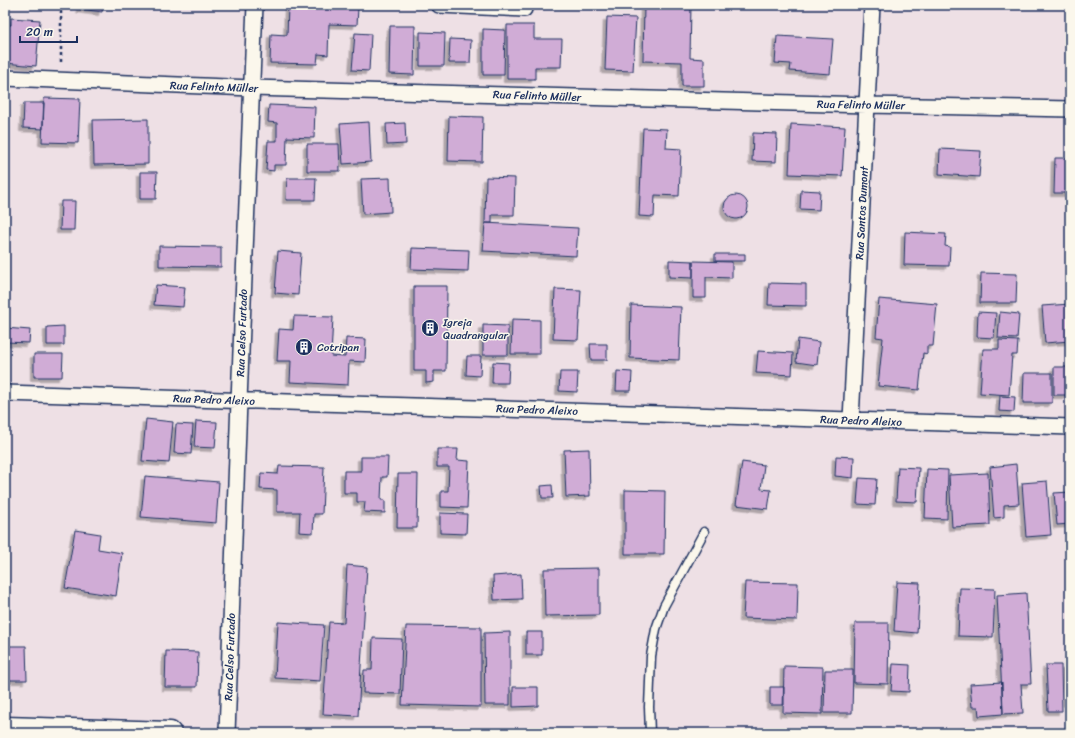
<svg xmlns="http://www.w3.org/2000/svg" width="1075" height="738" viewBox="0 0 1075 738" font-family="Sriracha,sans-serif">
	<defs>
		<filter id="shadow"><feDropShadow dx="-3.5" dy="3.5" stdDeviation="0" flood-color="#0004"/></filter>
	</defs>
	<rect width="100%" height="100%" fill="#eee0e5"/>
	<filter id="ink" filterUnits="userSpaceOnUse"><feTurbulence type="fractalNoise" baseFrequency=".025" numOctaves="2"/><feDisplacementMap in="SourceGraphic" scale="8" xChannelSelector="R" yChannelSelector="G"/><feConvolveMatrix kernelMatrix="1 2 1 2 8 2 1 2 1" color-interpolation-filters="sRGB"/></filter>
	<g filter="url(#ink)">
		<path fill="#d0acd6" stroke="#1b2f5e" filter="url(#shadow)" d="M80,5H103L102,12L80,9Z
			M644,5H691L690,58L704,59V86H682V62L643,61Z
			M288,6L358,8L357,25L329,24L328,55L318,54L317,64L270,63L271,34L287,35Z
			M607,17L636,18L633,71L605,70Z
			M11,18L40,20L36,66L5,63L6,25H11Z
			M507,25H534V39H562L561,67H535V79H507Z
			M390,26H415L414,75L389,74Z
			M483,29L505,30L504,75H483Z
			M420,32L445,33L444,66H420Z
			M355,33L371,34L369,71L352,70Z
			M777,36L833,39L830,74L790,71L791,64L775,63Z
			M450,39L471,40L470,63H449Z
			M44,98L80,99L78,143L42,142Z
			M24,103H44L43,129L23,128Z
			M269,105L315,107L314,138L287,137L286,165H274V171L266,170L268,141H277V123L268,122Z
			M449,116L483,117L482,162L448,161Z
			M148,119V164L94,165L93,120Z
			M369,122L371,162L343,164L340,124Z
			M405,123L406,144L387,145L386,124Z
			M791,124L845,127L842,176L789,174Z
			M643,128L667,129L666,148L681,149L679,196L655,195L654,217L639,216Z
			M753,133L777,134L776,162L752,161Z
			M307,144H339L340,171H307Z
			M940,149L981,151L979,177L939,174Z
			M1055,158H1070V193H1054Z
			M140,172H157L156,199H140Z
			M486,177L515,178L514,215H492V223H485Z
			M287,178H316L315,200H286Z
			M390,178L391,212L363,214L361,179Z
			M801,190L820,191L819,210L800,209Z
			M724 207a12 12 0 1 1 24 0a12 12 0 1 1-24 0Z
			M61,201H75L74,230H60Z
			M485,223L578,228L576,256L483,251Z
			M905,232L946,234L945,246L950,247L949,266L904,265Z
			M159,246L221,247V267L159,266Z
			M412,248L469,250L468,271L411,269Z
			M278,251L301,253L298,295L275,293Z
			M715,254H745V261H715Z
			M669,260L693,261V278L669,277Z
			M693,261L732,262V278L706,277V298H693Z
			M981,273L1017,274L1016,303H980Z
			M769,283L806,284V306L768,305Z
			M156,285L185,287L183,307L154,305Z
			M414,286H447L446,371H434V382L426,383V371H414Z
			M555,289L581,290L578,340L553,339Z
			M879,299L937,304L933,346H927V354L923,353L919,390L878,386L883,338L876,337Z
			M1070,304V341L1045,343L1042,306Z
			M631,305L681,307L679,360L630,358Z
			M978,312L996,313L994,338L977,337Z
			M1000,312L1019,314L1017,339L998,338Z
			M294,316L333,317L331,356L345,357L346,338L366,339L365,362L349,361L348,385L290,382L291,361H277L279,329L293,330Z
			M512,319L540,320V354H511Z
			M483,325L508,326V355H483Z
			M64,326V345H47V327Z
			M5,328L30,330L29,343L5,342Z
			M798,339L819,342L817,365L796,362Z
			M999,340L1018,341L1017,355H1012L1009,395L980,393L983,349H999Z
			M590,344H607V360H591Z
			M758,351L793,353L792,375L756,373Z
			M34,354H63L62,377H34Z
			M467,356H481L480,376L466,375Z
			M493,362L509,363L508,383H492Z
			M1054,367H1070V395H1054Z
			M617,371L632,372L631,391H616Z
			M560,372H578L577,392L559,391Z
			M1024,373H1052V403H1023Z
			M1000,396L1015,397L1014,412L999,411Z
			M146,419L173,422L169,463L142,461Z
			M196,421L217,422L215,448L194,447Z
			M176,424L193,425L191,454L174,453Z
			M437,449H458L457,460L469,461L467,508L441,507V491H448L449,467H437Z
			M589,449L590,496L566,497L564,450Z
			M836,456L854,457L853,478L835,476Z
			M361,457H388L387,477H382L381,500H385V513L364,512L365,502H357V493H344V471H361Z
			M742,462L764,465L761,489L771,490L768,509L736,505Z
			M1016,464L1019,504L1004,505V517L994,518L990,467Z
			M279,466L324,467L322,514H314L313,533L299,532L300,512H277V490L260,489L261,473L278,474Z
			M898,467L919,468L917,502L896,501Z
			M927,469L948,470L947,519L925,518Z
			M988,473L990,525L952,527L949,475Z
			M398,474H418L417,528H397Z
			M145,476L219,482L216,523L141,517Z
			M859,478L877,479L875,505L857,504Z
			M1047,481L1051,535L1026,537L1022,483Z
			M552,485L553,498H542L541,486Z
			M625,490L665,491L664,554H625Z
			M1070,492V524L1057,525L1054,493Z
			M440,513L467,514L466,534L440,533Z
			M75,530L100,534L98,549L122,553L116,596L65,588Z
			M347,565L367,567L358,716L323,714L329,622L344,623Z
			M599,568V615L545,616L544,569Z
			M521,574L522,599L494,600L493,576Z
			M745,582L798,583L797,620L743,618Z
			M897,582L920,583L917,633L894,631Z
			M960,588L995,589L993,637L958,636Z
			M1026,593L1031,684H1021L1023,713L1003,714L997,595Z
			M278,622L324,625L320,681L275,678Z
			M855,623H889L888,684L854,683Z
			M406,626L481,627V707L402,705Z
			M510,632V705H485L484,633Z
			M526,632H542V655H526Z
			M373,638L402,639L400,694L363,693L364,670H372Z
			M5,646H26L27,680H5Z
			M166,651L198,652L197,687H165Z
			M893,664L910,665L909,692L891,691Z
			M1046,665H1061L1062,711H1048Z
			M784,666L823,667L822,714L783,713Z
			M1065,666H1070V702L1067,703Z
			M825,670H853L852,713H824Z
			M1002,682L1003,714L979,716L978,707H972L970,684Z
			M513,687H538V706L513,707Z
			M770,687H784V705H770Z"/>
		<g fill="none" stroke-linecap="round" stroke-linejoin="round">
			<defs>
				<path id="lane" d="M650,733L649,707L651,656L656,629L664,606L704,532"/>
				<path id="street" d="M439,5L524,9
					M5,78L252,88L867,105L1070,109
					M5,393L1070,427
					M851,420L872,5
					M227,733L239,401L255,5"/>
				<path id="highway" d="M5,728L170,733"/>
			</defs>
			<use href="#lane" stroke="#1b2f5e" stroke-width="11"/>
			<use href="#street" stroke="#1b2f5e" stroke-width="18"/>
			<use href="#highway" stroke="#1b2f5e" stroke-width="25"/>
			<path stroke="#1b2f5e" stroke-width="2.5" stroke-dasharray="3 3" stroke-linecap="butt" d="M61,5V65"/>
			<use href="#lane" stroke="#fbf7ec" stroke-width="8"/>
			<use href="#street" stroke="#fbf7ec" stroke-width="15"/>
			<use href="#highway" stroke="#fbf7ec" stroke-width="22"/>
		</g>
	</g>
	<defs>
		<symbol id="building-disc" viewBox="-11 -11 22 22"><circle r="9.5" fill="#1b2f5e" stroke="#fbf7ec"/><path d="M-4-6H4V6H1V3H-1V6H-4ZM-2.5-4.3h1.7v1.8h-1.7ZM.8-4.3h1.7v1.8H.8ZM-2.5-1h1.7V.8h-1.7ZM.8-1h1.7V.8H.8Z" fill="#fff"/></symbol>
	</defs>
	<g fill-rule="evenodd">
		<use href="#building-disc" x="420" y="318" width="20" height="20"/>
		<use href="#building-disc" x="294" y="337" width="20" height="20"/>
	</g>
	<g text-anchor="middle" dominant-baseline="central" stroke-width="3" stroke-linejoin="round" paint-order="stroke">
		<g font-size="11" fill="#1b2f5e" stroke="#fbf7ec">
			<text transform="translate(214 87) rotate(2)">Rua Felinto Müller</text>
			<text transform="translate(537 96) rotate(2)">Rua Felinto Müller</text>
			<text transform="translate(861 105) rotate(1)">Rua Felinto Müller</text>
			<text transform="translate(862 213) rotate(-87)">Rua Santos Dumont</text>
			<text transform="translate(242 333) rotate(-88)">Rua Celso Furtado</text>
			<text transform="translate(214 400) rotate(2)">Rua Pedro Aleixo</text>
			<text transform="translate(537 410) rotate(2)">Rua Pedro Aleixo</text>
			<text transform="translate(861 421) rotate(2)">Rua Pedro Aleixo</text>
			<text transform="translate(230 657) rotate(-88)">Rua Celso Furtado</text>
		</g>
		<g font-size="11" fill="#1b2f5e" stroke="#fbf7ec" text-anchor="start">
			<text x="443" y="322">Igreja<tspan x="443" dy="13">Quadrangular</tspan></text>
			<text x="317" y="347">Cotripan</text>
		</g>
	</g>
	<rect width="1075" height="738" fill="none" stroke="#fbf7ec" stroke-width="20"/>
	<rect x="10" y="10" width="1055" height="718" fill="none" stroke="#1b2f5e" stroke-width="1.5" filter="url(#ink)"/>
	<path d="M20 36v6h57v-6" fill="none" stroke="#1b2f5e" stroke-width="2"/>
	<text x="26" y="36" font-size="12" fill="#1b2f5e" stroke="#fbf7ec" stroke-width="3" paint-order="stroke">20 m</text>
</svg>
